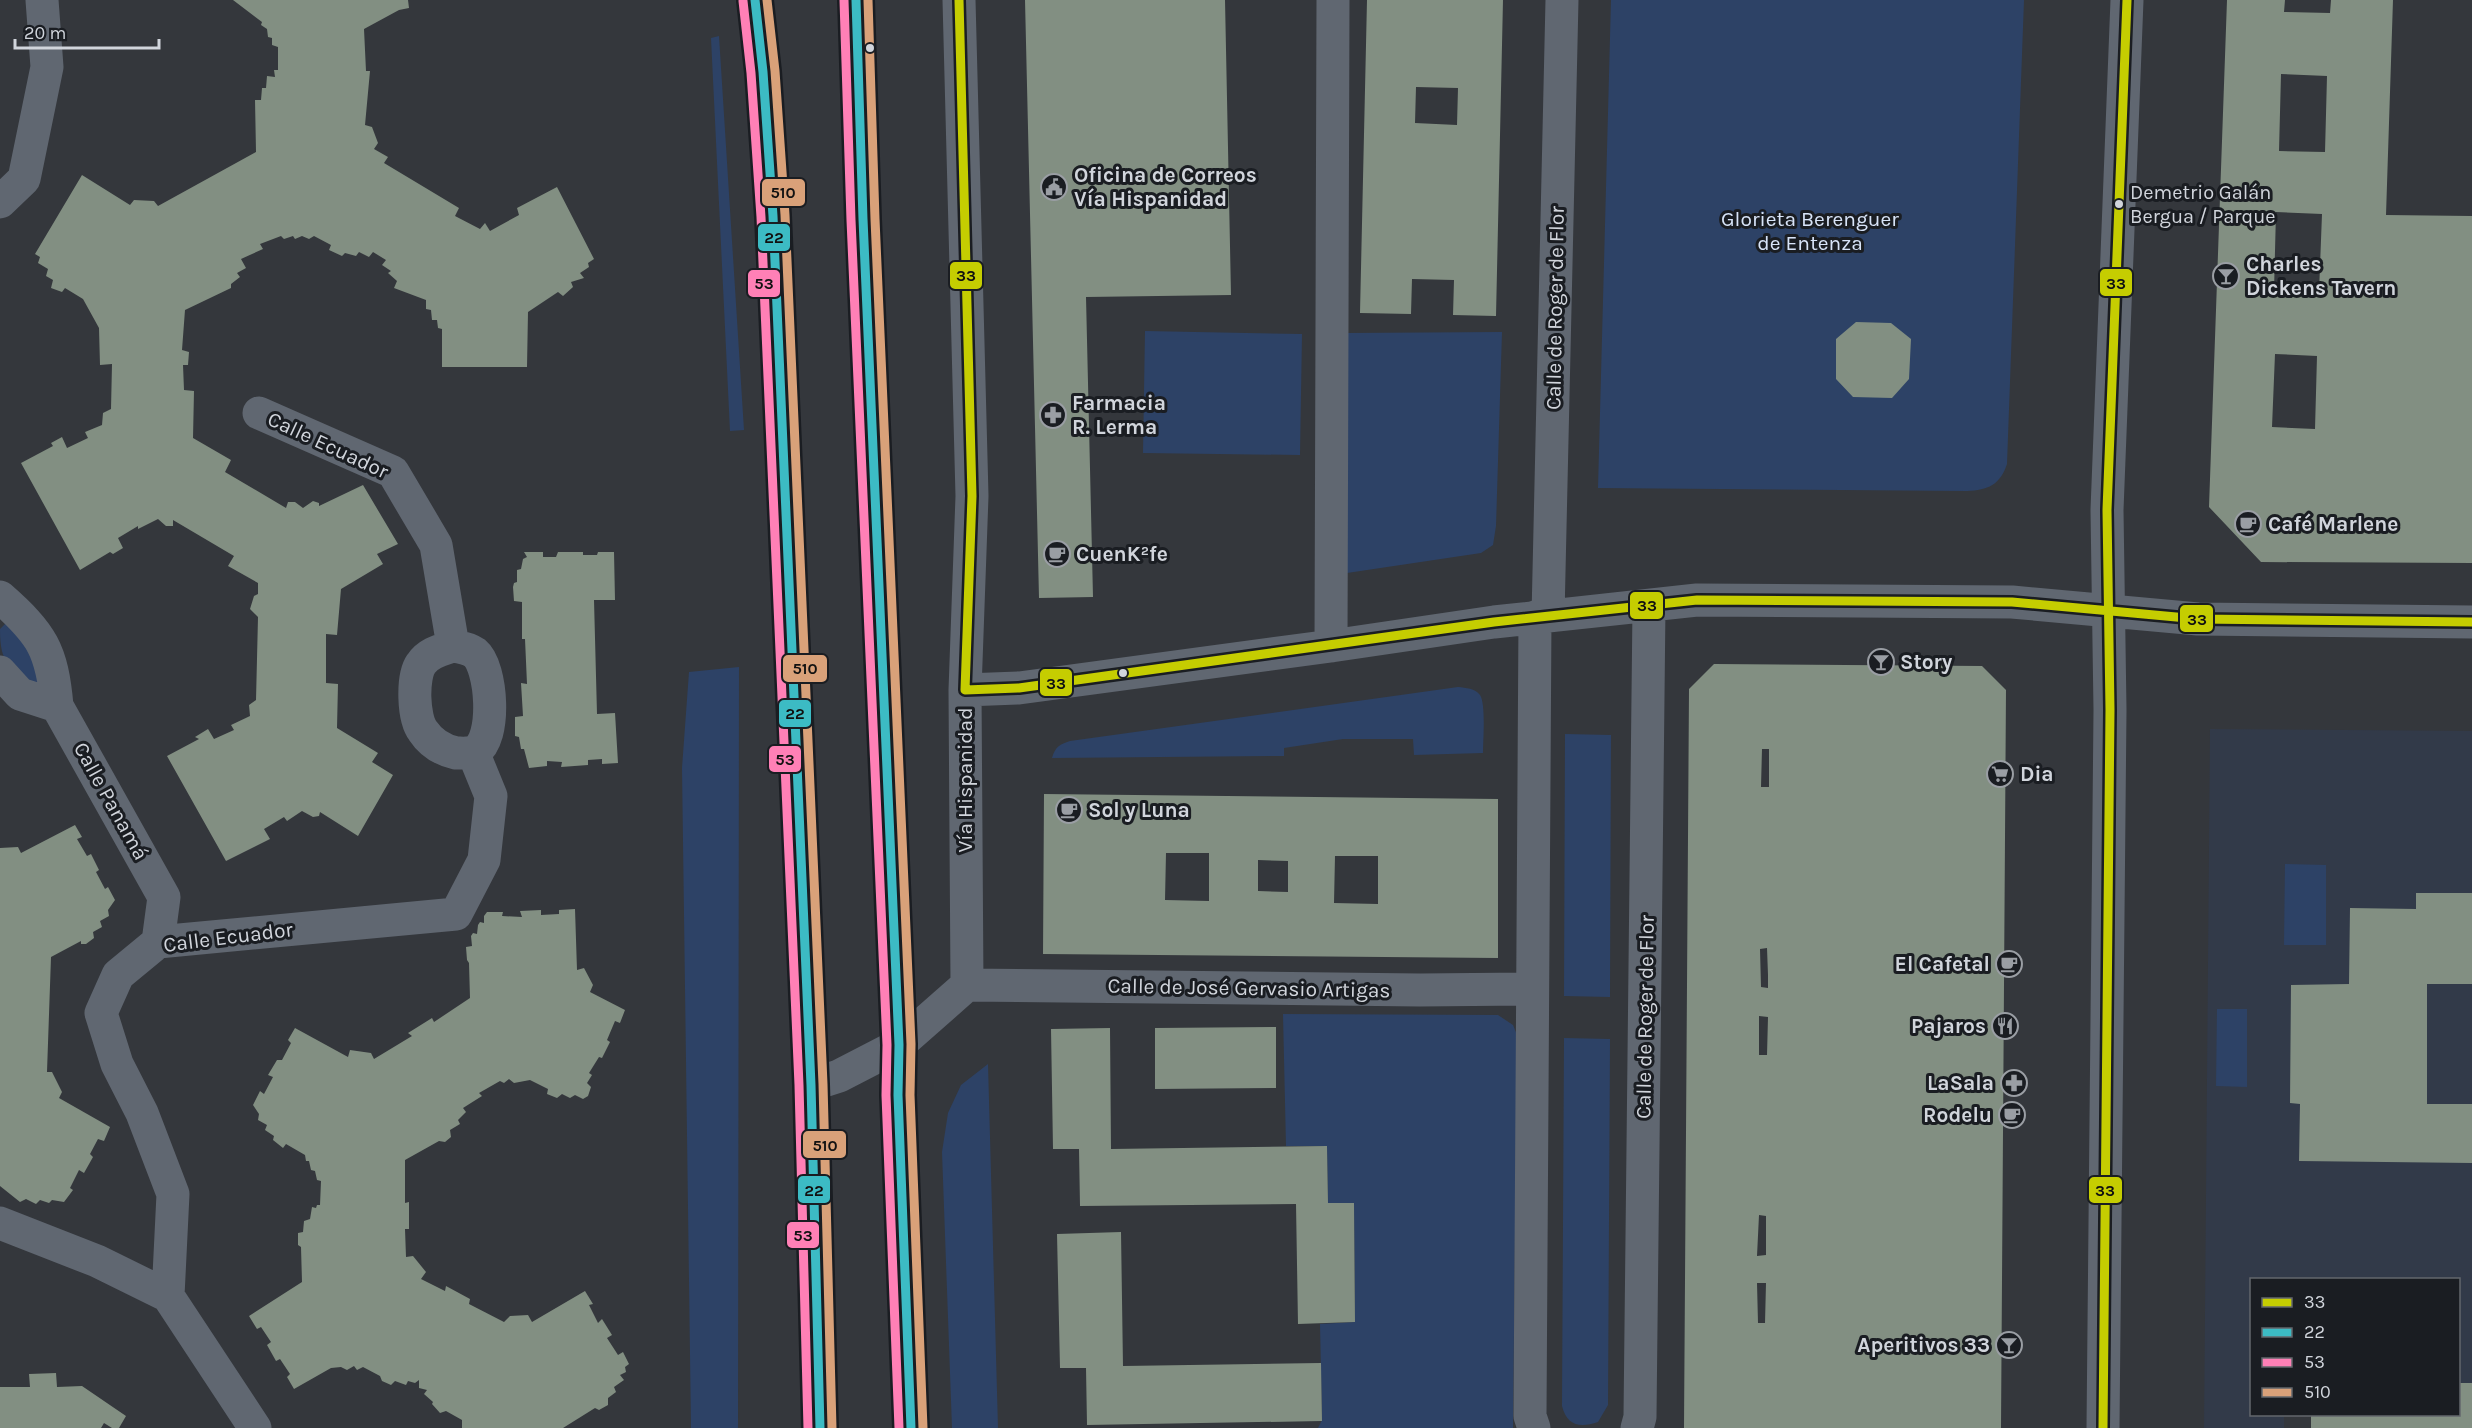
<svg xmlns="http://www.w3.org/2000/svg" width="2472" height="1428" viewBox="0 0 2472 1428" font-family="Karla,sans-serif">
	<rect width="100%" height="100%" fill="#34373c"/>
	<path fill="#323a49" d="M2210,729L2472,731V1383H2459L2458,1280H2252V1414L2284,1415V1428H2204Z"/>
	<path fill="#2d4266" d="M1611,0H2024L2007,464C2000,485 1988,490 1967,491L1598,488Z
		M719,36L744,430L730,431L711,38Z
		M1145,331L1302,334L1300,455L1143,453Z
		M1502,332L1496,526L1493,545L1481,553L1347,573V333Z
		M6,623L41,663L37,685C9,667 0,665 0,629Z
		M739,667L738,1428H691L682,768L689,672Z
		M1458,687C1466,688 1475,688 1480,695C1486,704 1483,741 1483,753L1414,755L1413,739H1343L1284,748V756L1052,758C1055,747 1060,744 1070,741Z
		M1565,734L1611,735L1610,997L1564,996Z
		M2285,864L2326,865V945H2284Z
		M2217,1009H2247V1087L2216,1086Z
		M1283,1014L1498,1015L1513,1025L1517,1035L1513,1428H1318L1322,1420L1320,1324L1355,1322L1354,1203H1328L1327,1146H1286Z
		M1564,1038L1610,1039L1608,1405L1598,1422C1580,1428 1567,1426 1562,1406Z
		M988,1064L998,1428H952L942,1152L948,1113L961,1085Z"/>
	<path fill="#828f82" fill-rule="evenodd" d="M233,0H408L409,8L399,10L364,29L366,71H370L365,125L372,127L378,143L374,149L388,157L384,163L459,208L455,216L480,229L485,223L490,231L519,215L517,208L557,187L594,259L588,263L589,267L580,273L584,278L571,282L573,287L563,296L558,292L528,312L527,367H442V329L438,328L437,320H432L431,310L426,309V300L394,288L397,281L388,273L391,271L382,265L386,260L373,252L369,257L359,252L356,256L345,253L342,256L329,250L331,245L314,236L309,239L302,236L295,239L293,236L284,239L281,236L260,244L263,249L241,259L246,268L237,273L240,277L231,284V288L185,310L182,350L189,352L188,365H183L184,390L194,391L193,438L231,460L225,472L286,508L288,502H295L303,508L313,501L319,503V506L363,485L398,544L377,554L383,564L341,589L337,635L326,634V683L338,684L337,728L378,753L372,762L393,775L358,836L320,812L319,816L313,817L302,811L287,821L284,817L264,829L270,839L226,861L167,756L199,739L195,737L208,729L214,739L234,730L231,725L250,716L249,705L256,700L258,617L250,609L254,596L258,594V583L228,566L234,556L173,520V526H166L158,519L138,529V526L118,538L123,548L113,554L110,552L80,570L21,463L53,446L51,443L62,437L67,448L88,438L85,432L102,425L103,413L111,409L112,364L100,365L99,328L83,299L65,288L62,292L51,288L53,280L46,276L48,269L38,263L40,257L35,254L82,175L130,205L134,200L154,201L158,206L256,152L255,100H261L262,88H266L267,76L275,77L274,70H278V47L272,45V38L268,37L267,29L261,25L262,22Z
		M1025,0H1225L1231,295L1086,297L1093,597L1039,598Z
		M1367,0H1503L1496,316L1453,315L1454,280L1412,279L1411,314L1360,313ZM1416,87L1458,88L1457,125L1415,123Z
		M2227,0H2285L2284,12L2330,13L2331,0H2393L2386,215L2472,216V563L2261,562L2209,507ZM2281,74L2327,76L2325,152L2279,151ZM2276,212L2322,214L2319,293L2274,291ZM2275,354L2317,356L2315,429L2272,427Z
		M1856,322L1891,323L1911,339L1909,379L1892,398L1853,397L1836,379V339Z
		M524,552H543V557H556L558,552H583V555H597L598,552H614L615,600H594L597,714L615,713L618,763L602,764V759L588,760V765L561,767L562,762L547,761V766L529,768L524,749H521L519,737L515,736V717L523,716L521,683L527,684L525,639H522V602L514,601L513,587L514,583L517,582V570L521,569L523,559L527,557Z
		M1714,664L1982,666L2006,690L2001,1428H1684L1689,689ZM1762,749H1769V787H1761ZM1767,948L1768,975V988L1761,987L1760,949ZM1759,1016L1768,1017L1767,1055H1759ZM1759,1215L1766,1216V1255L1757,1256ZM1757,1283H1766L1765,1323H1758Z
		M1044,794L1498,799V958L1043,954ZM1166,853H1209V901L1165,900ZM1335,856H1378V904L1334,903ZM1258,860L1288,861V892L1258,891Z
		M75,825L82,837L77,839L87,856L91,854L99,870L96,872L105,889L108,887L115,900L108,910L109,916L100,921L102,927L93,932L94,938L86,944H81V941L51,957L47,1072H52L62,1092L59,1098L110,1127L104,1141L98,1139L90,1154L93,1157L84,1173L79,1170L70,1188L73,1190L64,1202L52,1200L49,1203L40,1200L36,1204L26,1199L20,1202L0,1186V848L18,847L21,853Z
		M2416,893H2472V984H2427V1104H2472V1163L2299,1161L2300,1104L2290,1103L2291,985L2349,984L2350,908L2416,909Z
		M575,909L577,970L584,968L593,985L590,992L625,1010L620,1023L615,1021L607,1040L610,1042L602,1058L599,1057L589,1073L592,1075L587,1083L591,1087L588,1096L583,1099L575,1095L570,1098L562,1094L557,1098L547,1094L548,1089L530,1080L514,1083L509,1079L504,1083L500,1081L479,1093L482,1096L463,1108L466,1112L458,1120L460,1124L450,1130L451,1137L445,1142L439,1141L405,1160V1203L409,1202V1229H405L406,1257L413,1256L426,1272L421,1279L445,1291L446,1286L470,1299L469,1304L504,1322L510,1316L528,1315L532,1322L585,1291L593,1304L589,1305L598,1323L602,1319L612,1335L607,1338L618,1355L623,1352L629,1364L625,1367L626,1372L620,1375L624,1380L614,1387L616,1392L608,1398V1405L599,1410L595,1408L563,1428H462V1420L446,1411L440,1413L432,1404L433,1402L424,1394L427,1390L419,1388V1380L415,1383L408,1381L406,1385L395,1381L391,1385L382,1381L380,1376L363,1367L357,1370L354,1366L347,1370L341,1367L331,1368L294,1389L287,1377L290,1374L280,1359L276,1361L267,1345L271,1342L261,1327L257,1329L249,1316L302,1282L301,1247L298,1245V1233L303,1232L304,1221L310,1219L312,1207L316,1208L317,1205H320L321,1181L317,1180L315,1171L311,1170L309,1161H306L305,1155L286,1144L283,1148L273,1140L274,1136L265,1130L267,1125L258,1120L259,1114L253,1105L260,1091L264,1094L273,1077L268,1075L277,1060H282L291,1043L288,1040L295,1028L348,1057L350,1050L371,1053L374,1059L412,1036L408,1033L432,1018L434,1022L470,998L469,963L467,960L466,947L472,946L471,936L473,933L477,934L478,925L480,922L484,923V916L487,912H503L502,916L522,917L520,911L541,910V915L559,914V910Z
		M1276,1027V1088L1155,1089V1028Z
		M1110,1028L1111,1149L1327,1146L1328,1203H1354L1355,1322L1298,1324L1296,1204L1080,1206L1079,1149H1053L1051,1029Z
		M1121,1232L1123,1366L1321,1363L1322,1421L1087,1425L1086,1368H1060L1057,1234Z
		M56,1373L57,1387L82,1386L126,1416L119,1428H112L104,1423L101,1428H0V1387H30L29,1374Z
		M2458,1383H2472V1428H2311V1414H2458Z"/>
	<g fill="none" stroke-linecap="round" stroke-linejoin="round">
		<path stroke="#606771" stroke-width="33" d="M959,0L972,496L965,690L967,985
			M0,202L24,179L47,67L42,0
			M259,413L393,472L436,545L453,646
			M0,597C42,634 52,650 57,706L164,897L158,942
			M1548,616L1562,0
			M453,646C460,647 468,648 475,653C492,667 497,740 475,751C469,754 462,753 456,753C442,750 431,743 423,731C413,718 412,677 421,664C428,653 441,650 453,646Z
			M1331,646L1333,0
			M0,672L20,694L57,706
			M965,690L1019,688L1331,646L1494,622L1697,600L2012,602L2198,619L2472,622
			M967,985L1420,990L1532,989
			M811,1085L839,1076L899,1045L967,985
			M0,1223L97,1261L168,1296
			M255,1428L168,1296L173,1194L142,1113L117,1064L101,1013L118,975L158,942L456,914L484,860L491,796L473,752
			M1534,1428L1530,1416L1535,617
			M1637,1428L1640,1417L1649,606
			M2103,1428L2110,710L2107,510L2127,0"/>
		<path stroke="#6d7683" stroke-width="33" d="M755,0L763,72L773,216L811,1085L820,1428
			M856,0L863,219L899,1045L898,1095L911,1428"/>
		<defs>
			<path id="bus-1" d="M959,0L972,496L965,690L1019,688L1494,622L1697,600L2012,602L2198,619L2472,622
				M2103,1428L2110,710L2107,510L2127,0"/>
			<path id="bus-2" d="M755,0L763,72L773,216L811,1085L820,1428
				M856,0L863,219L899,1045L898,1095L911,1428"/>
			<path id="bus-3" d="M844,0L851,220L887,1045L886,1095L899,1428
				M743,1L751,73L761,217L799,1085L808,1428"/>
			<path id="bus-4" d="M767,0L775,71L785,215L823,1084L832,1428
				M868,0L875,219L911,1044L910,1095L923,1428"/>
		</defs>
		<use href="#bus-1" stroke="#1a1d22" stroke-width="14"/>
		<use href="#bus-2" stroke="#1a1d22" stroke-width="14"/>
		<use href="#bus-3" stroke="#1a1d22" stroke-width="14"/>
		<use href="#bus-4" stroke="#1a1d22" stroke-width="14"/>
		<use href="#bus-1" stroke="#c5cd01" stroke-width="9"/>
		<use href="#bus-2" stroke="#3cbbc4" stroke-width="9"/>
		<use href="#bus-3" stroke="#ff80b6" stroke-width="9"/>
		<use href="#bus-4" stroke="#d9a179" stroke-width="9"/>
	</g>
	<defs>
		<symbol id="civic-ring" viewBox="-11 -11 22 22"><circle r="9.5" fill="#1a1d22" stroke="#9a9ea4" stroke-width="1.5"/><path d="M-.6-6.5H3V-4.5H.6V-3L4-1V1h2V6H-6V1h2V-1L-.6-3ZM-1.2 2.5V6h2.4V2.5Z" fill="#9a9ea4"/></symbol>
		<symbol id="bar-ring" viewBox="-11 -11 22 22"><circle r="9.5" fill="#1a1d22" stroke="#9a9ea4" stroke-width="1.5"/><path d="M-6-5H6L.8 .8V4.5H3.5V6h-7V4.5H-.8V.8Z" fill="#9a9ea4"/></symbol>
		<symbol id="pharmacy-ring" viewBox="-11 -11 22 22"><circle r="9.5" fill="#1a1d22" stroke="#9a9ea4" stroke-width="1.5"/><path d="M-2-6h4v4h4v4h-4v4h-4v-4h-4v-4h4Z" fill="#9a9ea4"/></symbol>
		<symbol id="cafe-ring" viewBox="-11 -11 22 22"><circle r="9.5" fill="#1a1d22" stroke="#9a9ea4" stroke-width="1.5"/><path d="M-5.5-4.5H6V0H3Q3 3.5 0 3.5H-2.5Q-5.5 3.5-5.5 0ZM3-3.2v2h1.7v-2ZM-6 4.5H4V6H-6Z" fill="#9a9ea4"/></symbol>
		<symbol id="supermarket-ring" viewBox="-11 -11 22 22"><circle r="9.5" fill="#1a1d22" stroke="#9a9ea4" stroke-width="1.5"/><path d="M-6-5.5h2.5l.6 2H6L4.5 2H-2.5L-4.4-4H-6ZM-1.5 3.2a1.3 1.3 0 1 0 .1 0ZM3 3.2a1.3 1.3 0 1 0 .1 0Z" fill="#9a9ea4"/></symbol>
		<symbol id="restaurant-ring" viewBox="-11 -11 22 22"><circle r="9.5" fill="#1a1d22" stroke="#9a9ea4" stroke-width="1.5"/><path d="M-5-6h1v4h1v-4h1v4h1v-4h1v5L-1.5 .5V6h-2V.5L-5-1ZM5-6V6H3V1.5H1.5Q1.5-4 5-6Z" fill="#9a9ea4"/></symbol>
	</defs>
	<g fill-rule="evenodd">
		<use href="#civic-ring" x="1039" y="172" width="30" height="30"/>
		<use href="#bar-ring" x="2211" y="261" width="30" height="30"/>
		<use href="#pharmacy-ring" x="1038" y="400" width="30" height="30"/>
		<use href="#cafe-ring" x="2233" y="509" width="30" height="30"/>
		<use href="#cafe-ring" x="1042" y="539" width="30" height="30"/>
		<use href="#bar-ring" x="1866" y="647" width="30" height="30"/>
		<use href="#supermarket-ring" x="1985" y="759" width="30" height="30"/>
		<use href="#cafe-ring" x="1054" y="795" width="30" height="30"/>
		<use href="#cafe-ring" x="1994" y="949" width="30" height="30"/>
		<use href="#restaurant-ring" x="1990" y="1011" width="30" height="30"/>
		<use href="#pharmacy-ring" x="1999" y="1068" width="30" height="30"/>
		<use href="#cafe-ring" x="1997" y="1100" width="30" height="30"/>
		<use href="#bar-ring" x="1994" y="1330" width="30" height="30"/>
	</g>
	<g fill="#d1d5dc" stroke="#1a1d22" stroke-width="2">
		<circle cx="870" cy="48" r="5"/>
		<circle cx="2119" cy="204" r="5"/>
		<circle cx="1123" cy="673" r="5"/>
	</g>
	<g text-anchor="middle" dominant-baseline="central" stroke-width="6" stroke-linejoin="round" paint-order="stroke">
		<g font-size="20" fill="#d1d5dc" stroke="#1a1d22" text-anchor="start">
			<text x="2130" y="192">Demetrio Galán<tspan x="2130" dy="24">Bergua / Parque</tspan></text>
		</g>
		<g font-size="21" font-weight="bold" fill="#d1d5dc" stroke="#1a1d22" text-anchor="start">
			<text x="1074" y="175">Oficina de Correos<tspan x="1074" dy="24">Vía Hispanidad</tspan></text>
			<text x="2246" y="264">Charles<tspan x="2246" dy="24">Dickens Tavern</tspan></text>
			<text x="1072" y="403">Farmacia<tspan x="1072" dy="24">R. Lerma</tspan></text>
			<text x="2268" y="524">Café Marlene</text>
			<text x="1076" y="554">CuenK²fe</text>
			<text x="1900" y="662">Story</text>
			<text x="2020" y="774">Dia</text>
			<text x="1088" y="810">Sol y Luna</text>
			<text x="1990" y="964" text-anchor="end">El Cafetal</text>
			<text x="1986" y="1026" text-anchor="end">Pajaros</text>
			<text x="1994" y="1083" text-anchor="end">LaSala</text>
			<text x="1992" y="1115" text-anchor="end">Rodelu</text>
			<text x="1990" y="1345" text-anchor="end">Aperitivos 33</text>
		</g>
		<g font-size="21" fill="#d8e4f8" stroke="#1a1d22">
			<text x="1810" y="219">Glorieta Berenguer<tspan x="1810" dy="24">de Entenza</tspan></text>
		</g>
		<g font-size="21" fill="#d1d5dc" stroke="#1a1d22">
			<text transform="translate(1555 308) rotate(-89)">Calle de Roger de Flor</text>
			<text transform="translate(328 445) rotate(25)">Calle Ecuador</text>
			<text transform="translate(965 780) rotate(-90)">Vía Hispanidad</text>
			<text transform="translate(111 801) rotate(61)">Calle Panamá</text>
			<text transform="translate(228 937) rotate(-7)">Calle Ecuador</text>
			<text transform="translate(1249 988) rotate(1)">Calle de José Gervasio Artigas</text>
			<text transform="translate(1645 1017) rotate(-89)">Calle de Roger de Flor</text>
		</g>
	</g>
	<g stroke="#1a1d22" stroke-width="2">
		<rect x="761" y="178" width="45" height="29" rx="6" fill="#d9a179"/>
		<rect x="757" y="223" width="34" height="29" rx="6" fill="#3cbbc4"/>
		<rect x="949" y="261" width="34" height="29" rx="6" fill="#c5cd01"/>
		<rect x="2099" y="268" width="34" height="29" rx="6" fill="#c5cd01"/>
		<rect x="747" y="269" width="34" height="29" rx="6" fill="#ff80b6"/>
		<rect x="1629" y="591" width="35" height="29" rx="6" fill="#c5cd01"/>
		<rect x="2179" y="604" width="35" height="29" rx="6" fill="#c5cd01"/>
		<rect x="782" y="654" width="46" height="29" rx="6" fill="#d9a179"/>
		<rect x="1039" y="668" width="34" height="29" rx="6" fill="#c5cd01"/>
		<rect x="778" y="699" width="34" height="29" rx="6" fill="#3cbbc4"/>
		<rect x="768" y="745" width="34" height="28" rx="6" fill="#ff80b6"/>
		<rect x="802" y="1130" width="45" height="29" rx="6" fill="#d9a179"/>
		<rect x="797" y="1175" width="34" height="29" rx="6" fill="#3cbbc4"/>
		<rect x="2088" y="1176" width="35" height="28" rx="6" fill="#c5cd01"/>
		<rect x="786" y="1221" width="34" height="28" rx="6" fill="#ff80b6"/>
	</g>
	<g font-size="16" text-anchor="middle" font-weight="bold" fill="#111">
		<text x="783" y="198">510</text>
		<text x="774" y="243">22</text>
		<text x="966" y="281">33</text>
		<text x="2116" y="289">33</text>
		<text x="764" y="289">53</text>
		<text x="1647" y="611">33</text>
		<text x="2197" y="625">33</text>
		<text x="805" y="674">510</text>
		<text x="1056" y="689">33</text>
		<text x="795" y="719">22</text>
		<text x="785" y="765">53</text>
		<text x="825" y="1151">510</text>
		<text x="814" y="1196">22</text>
		<text x="2105" y="1196">33</text>
		<text x="803" y="1241">53</text>
	</g>
	<rect x="2250" y="1278" width="210" height="138" fill="#1a1d22" stroke="#63676c" stroke-width="1.5"/>
	<rect x="2262" y="1298" width="30" height="9" fill="#c5cd01" stroke="#63676c" stroke-width="1.5"/>
	<text x="2304" y="1308" font-size="18" fill="#d1d5dc">33</text>
	<rect x="2262" y="1328" width="30" height="9" fill="#3cbbc4" stroke="#63676c" stroke-width="1.5"/>
	<text x="2304" y="1338" font-size="18" fill="#d1d5dc">22</text>
	<rect x="2262" y="1358" width="30" height="9" fill="#ff80b6" stroke="#63676c" stroke-width="1.5"/>
	<text x="2304" y="1368" font-size="18" fill="#d1d5dc">53</text>
	<rect x="2262" y="1388" width="30" height="9" fill="#d9a179" stroke="#63676c" stroke-width="1.5"/>
	<text x="2304" y="1398" font-size="18" fill="#d1d5dc">510</text>
	<path d="M15 39v9h144v-9" fill="none" stroke="#d1d5dc" stroke-width="3"/>
	<text x="24" y="39" font-size="18" fill="#d1d5dc" stroke="#1a1d22" stroke-width="4.5" paint-order="stroke">20 m</text>
</svg>
